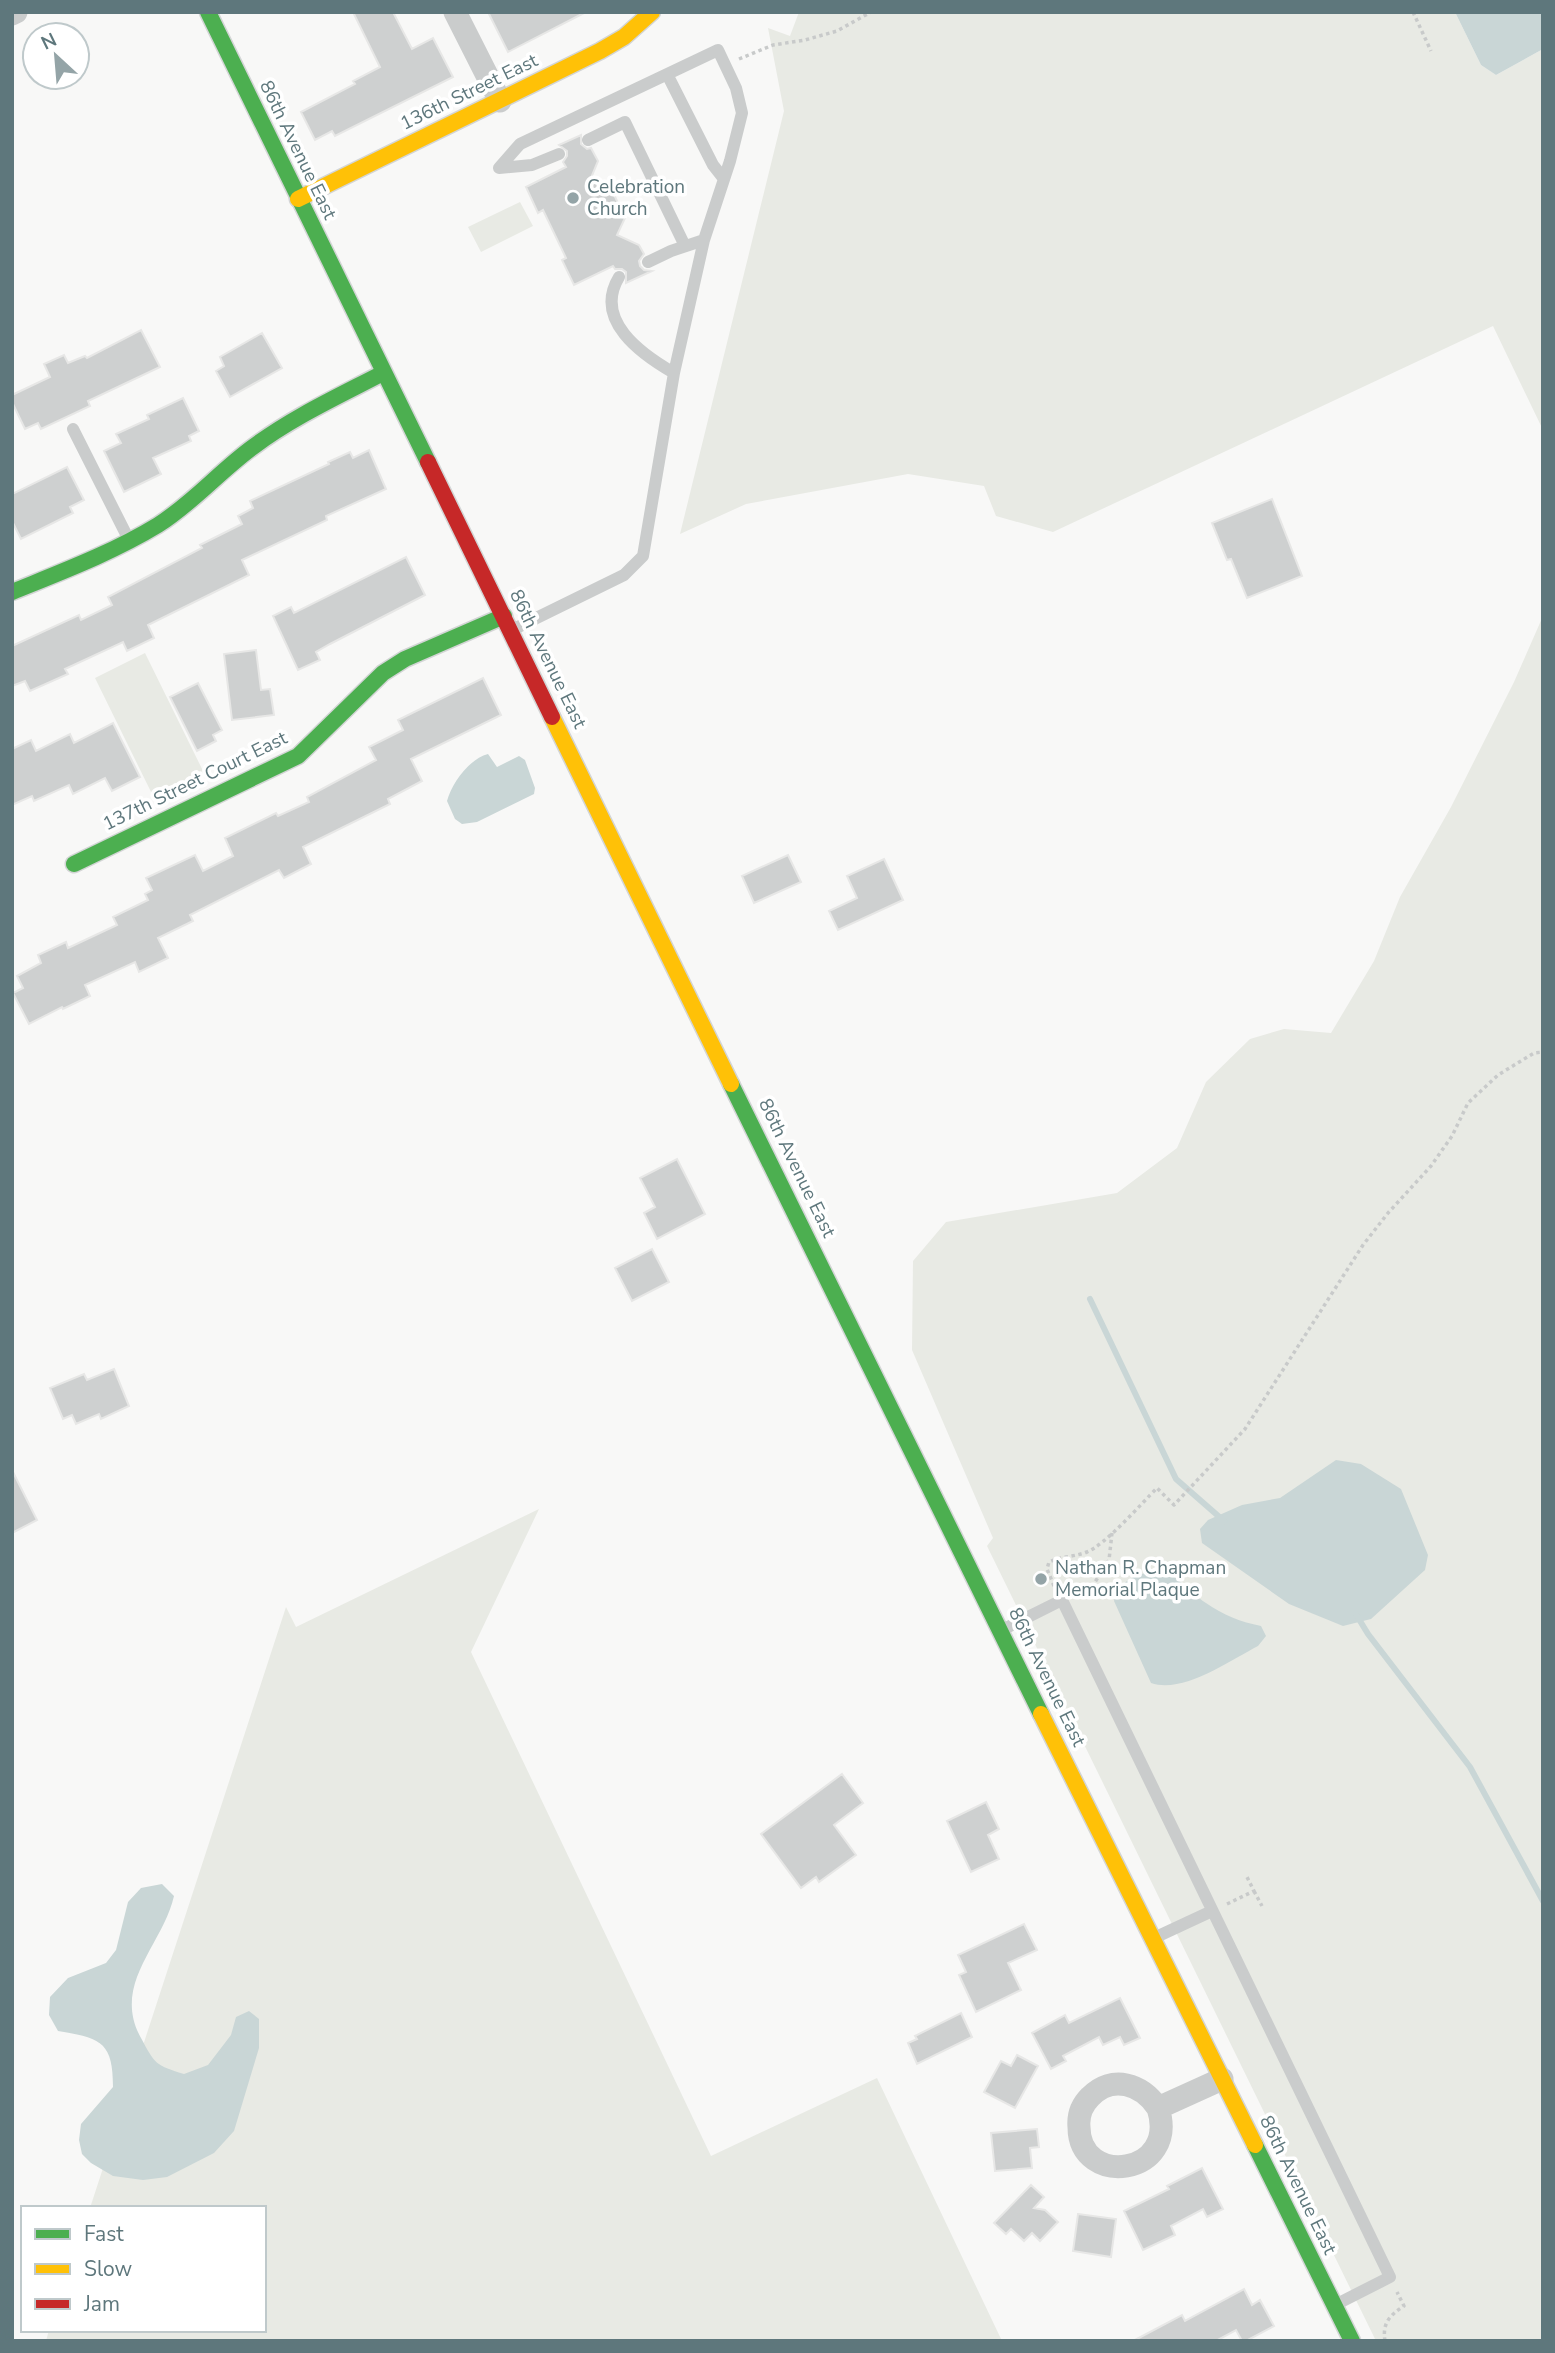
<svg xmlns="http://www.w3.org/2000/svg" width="1555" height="2353" viewBox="0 0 1555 2353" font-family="'Nunito Sans',sans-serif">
	<rect width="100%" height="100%" fill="#f8f8f7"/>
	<path fill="#e8eae4" d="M799,12H1455L1481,65L1496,75L1543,49V430L1493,326L1053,532L996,516L984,486L908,474L746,504L680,534L784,111L768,28L790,36Z
		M520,202L533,226L481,252L468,227Z
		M1543,616V2341H1376L987,1546L993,1538L912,1350L913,1261L946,1222L1117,1193L1177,1148L1206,1082L1250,1039L1284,1029L1331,1033L1374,961L1400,897L1451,807L1514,682Z
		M145,653L205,775L155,800L95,678Z
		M539,1509L471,1652L711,2156L877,2078L1002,2341H46L49,2330H264V2208H90L286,1607L296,1627Z"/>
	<path fill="#c9d6d6" d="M1455,12H1542L1543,49L1496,75L1481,65Z
		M488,754L497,767L519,756L525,760L535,788L534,794L477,822L462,824L455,819L447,801C452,783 469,759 488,754Z
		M1336,1460L1361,1464L1401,1489L1428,1555L1425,1570L1371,1619L1343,1626L1289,1604L1202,1543L1200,1529L1208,1520L1242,1505L1280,1498Z
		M1162,1570C1183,1580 1189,1592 1206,1603C1223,1615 1241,1622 1261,1626L1266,1636L1258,1646C1229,1661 1183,1694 1151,1683L1114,1601L1117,1588L1136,1575Z
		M162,1884L174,1896C163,1945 111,1984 141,2038C155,2064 155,2065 184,2074L208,2065L231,2035L236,2017L249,2011L259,2019V2048L234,2131L214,2153L167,2177L143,2180L113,2176L91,2163L82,2154L79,2140L81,2124L113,2087C113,2042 101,2038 58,2031L49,2015L50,1997L68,1978L106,1963L116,1950L128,1902L141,1888Z"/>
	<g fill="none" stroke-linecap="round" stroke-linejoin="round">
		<path stroke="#c9d6d6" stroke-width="6" d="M1090,1299L1176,1479L1224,1521
			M1357,1616L1368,1634L1470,1767L1543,1901"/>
	</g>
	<path fill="#ced0d0" stroke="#e7e7e6" stroke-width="2" d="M353,12H393L412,49L433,38L453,77L335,136L332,131L315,140L301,112L355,84L353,81L380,67Z
		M488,12H586L508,52Z
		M581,135V144L587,149L591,148L598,161L591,178L610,186L625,218L617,235L639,245L644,254L639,261L640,266L644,270L652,271L626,283V272L622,269H615L613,266L574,285L562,260L566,258L543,210L538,213L526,187L566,167L563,162L567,156V151L559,145Z
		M141,330L160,367L88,401L90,406L41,429L38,423L25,429L12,402V395L50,377L44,364L64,355L68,363L85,356L87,358Z
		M262,333L282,368L230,397L216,371L224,366L220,357Z
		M183,398L199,431L189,436L191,441L153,458L161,474L124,492L104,451L121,443L116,434L149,419L147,415Z
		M369,450L386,489L326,516L327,520L242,560L249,575L148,625L154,638L127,651L123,642L65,669L68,674L30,691L25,681L12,686V646L79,615L81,620L112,605L108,597L202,548L200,545L242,524L238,516L253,508L250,501L329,464L328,462L350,452L353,458Z
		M67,467L84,500L70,507L73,513L21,539L12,521V494Z
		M1272,499L1302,576L1247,598L1231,559L1227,560L1212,523Z
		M406,557L425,595L330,644L316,652L320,660L298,670L273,616L291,607L294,613Z
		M256,650L261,690L270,689L274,715L232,720L224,654Z
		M483,678L501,715L411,759L422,781L388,799L390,804L303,847L311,864L284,878L279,870L190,915L193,921L158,938L168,958L139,972L135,962L85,985L90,996L63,1009L62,1007L29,1024L13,993L23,988L17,976L41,963L38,955L66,942L68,948L117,925L113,917L148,900L145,894L152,890L146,878L195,855L203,871L233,856L225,838L276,813L278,816L309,802L307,797L376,760L369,747L403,730L398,720Z
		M198,683L222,730L213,735L216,741L197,751L170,697Z
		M113,723L140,777L112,791L105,778L73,794L69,785L34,801L32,796L12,805V749L31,740L36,751L70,734L74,743Z
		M788,855L801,882L754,903L742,876Z
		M884,859L903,900L838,930L829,911L857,898L847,876Z
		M677,1159L705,1214L657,1239L644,1213L655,1207L640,1178Z
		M652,1249L669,1282L632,1301L615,1268Z
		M114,1369L129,1406L101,1419L99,1414L76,1424L72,1415L63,1419L50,1388L84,1374L87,1380Z
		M12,1470L37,1520L12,1533Z
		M842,1774L863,1803L834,1825L856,1855L819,1882L816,1877L801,1888L761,1834Z
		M986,1802L999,1829L988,1835L999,1859L971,1872L947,1821Z
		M1024,1924L1037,1950L1008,1963L1021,1990L976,2012L959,1975L966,1972L958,1955Z
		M1120,1998L1140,2038L1124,2045L1120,2037L1103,2045L1099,2037L1063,2056L1066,2061L1051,2069L1032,2033L1065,2015L1069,2023Z
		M961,2013L972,2037L917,2064L908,2043L917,2039L915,2036Z
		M1017,2055L1038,2066L1015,2108L984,2092L1001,2061L1011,2066Z
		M1037,2129L1039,2147L1030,2148L1032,2168L995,2171L991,2133Z
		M1202,2168L1223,2209L1207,2217L1203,2209L1171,2226L1175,2235L1143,2250L1124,2211L1169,2189L1167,2186Z
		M1031,2185L1044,2197L1034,2208L1045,2210L1058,2222L1040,2241L1032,2233L1024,2241L1011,2229L1006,2234L994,2223Z
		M1078,2214L1116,2219L1111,2257L1073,2251Z
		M1244,2289L1252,2305L1260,2300L1274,2326L1246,2341H1242L1236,2330L1216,2341H1133L1182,2315L1185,2321Z"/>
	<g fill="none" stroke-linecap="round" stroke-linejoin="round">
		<defs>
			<path id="fast" d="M208,12L428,462
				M12,592C61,572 112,553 158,525C193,503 220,471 253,447C293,417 339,396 383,373
				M74,864L298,756L383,673L405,659L504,616
				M731,1084L1041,1714
				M1255,2145L1352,2341"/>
			<path id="slow" d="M298,199L600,51L624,37L652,12
				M552,717L731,1084
				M1041,1714L1255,2145"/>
			<path id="jam" d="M428,462L552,717"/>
		</defs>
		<use href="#fast" stroke="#d3d5d5" stroke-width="19"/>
		<use href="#slow" stroke="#d3d5d5" stroke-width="19"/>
		<use href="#jam" stroke="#d3d5d5" stroke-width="19"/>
		<path stroke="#c8caca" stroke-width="3.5" stroke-dasharray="3.5 3.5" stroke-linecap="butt" d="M1413,12L1431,51
			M739,59L773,45L805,40L837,31L871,12
			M1054,1586L1047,1569L1049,1562C1062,1556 1074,1557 1087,1552C1105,1545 1142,1503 1157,1488L1174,1505L1245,1429L1363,1245L1388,1213L1431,1166L1452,1136L1468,1103L1498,1075L1534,1053L1543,1052
			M1088,1593L1109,1560L1112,1533
			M1254,1891L1262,1906
			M1227,1904L1254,1891L1247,1877
			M1385,2341C1382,2323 1390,2315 1404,2306L1397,2292"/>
		<path stroke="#cacccc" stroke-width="12" d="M667,74L713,165L724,179
			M588,140L625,122L685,246
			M559,154L532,165L499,168L520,144L718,50L736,88L742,113L730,161L704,240
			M619,277C593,320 641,354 674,373
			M73,429L129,540
			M512,630L624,575L643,556L674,373L704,240L671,251L648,262
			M1002,1630L1062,1600L1390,2277L1335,2305
			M1154,1938L1212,1911"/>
		<path stroke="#cacccc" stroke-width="23" d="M455,12L500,101
			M12,14L16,12
			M1158,2108C1142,2084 1112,2074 1090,2097C1082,2105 1078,2116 1079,2127C1079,2188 1180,2176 1158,2108L1222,2079"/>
		<use href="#fast" stroke="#4caf50" stroke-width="16"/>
		<use href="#slow" stroke="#ffc107" stroke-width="16"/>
		<use href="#jam" stroke="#c62828" stroke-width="16"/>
	</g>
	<g fill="#94a4a7" stroke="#fff" stroke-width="2.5">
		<circle cx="573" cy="198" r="7"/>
		<circle cx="1041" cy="1579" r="7"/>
	</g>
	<g text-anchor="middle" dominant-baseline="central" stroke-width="7" stroke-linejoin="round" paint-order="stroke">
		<g font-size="19" fill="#5e777c" stroke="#fff">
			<text transform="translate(469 92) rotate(-26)">136th Street East</text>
			<text transform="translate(298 150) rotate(64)">86th Avenue East</text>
			<text transform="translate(548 659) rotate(64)">86th Avenue East</text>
			<text transform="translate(195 781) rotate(-26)">137th Street Court East</text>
			<text transform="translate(797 1168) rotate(64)">86th Avenue East</text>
			<text transform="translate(1047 1677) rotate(64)">86th Avenue East</text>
			<text transform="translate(1298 2185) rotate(64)">86th Avenue East</text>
		</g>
		<g font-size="19" fill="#5e777c" stroke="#fff" text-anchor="start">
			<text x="587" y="187">Celebration<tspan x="587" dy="22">Church</tspan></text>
			<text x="1055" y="1568">Nathan R. Chapman<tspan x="1055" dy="22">Memorial Plaque</tspan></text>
		</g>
	</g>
	<rect width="1555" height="2353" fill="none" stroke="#5e777c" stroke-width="28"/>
	<rect x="21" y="2206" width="245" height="126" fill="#ffffff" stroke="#bfc9cb" stroke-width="2"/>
	<rect x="35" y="2229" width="35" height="10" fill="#4caf50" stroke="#bfc9cb" stroke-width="2"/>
	<text x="84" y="2241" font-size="21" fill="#5e777c">Fast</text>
	<rect x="35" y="2264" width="35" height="10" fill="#ffc107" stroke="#bfc9cb" stroke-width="2"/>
	<text x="84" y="2276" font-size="21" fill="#5e777c">Slow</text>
	<rect x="35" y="2299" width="35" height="10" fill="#c62828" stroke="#bfc9cb" stroke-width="2"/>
	<text x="84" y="2311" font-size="21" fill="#5e777c">Jam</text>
	<g transform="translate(56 56) rotate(334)"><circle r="33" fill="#ffffff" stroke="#bfc9cb" stroke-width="2"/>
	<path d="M0-5L12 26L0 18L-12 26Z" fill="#94a4a7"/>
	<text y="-10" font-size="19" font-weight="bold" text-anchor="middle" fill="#5e777c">N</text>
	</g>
</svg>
